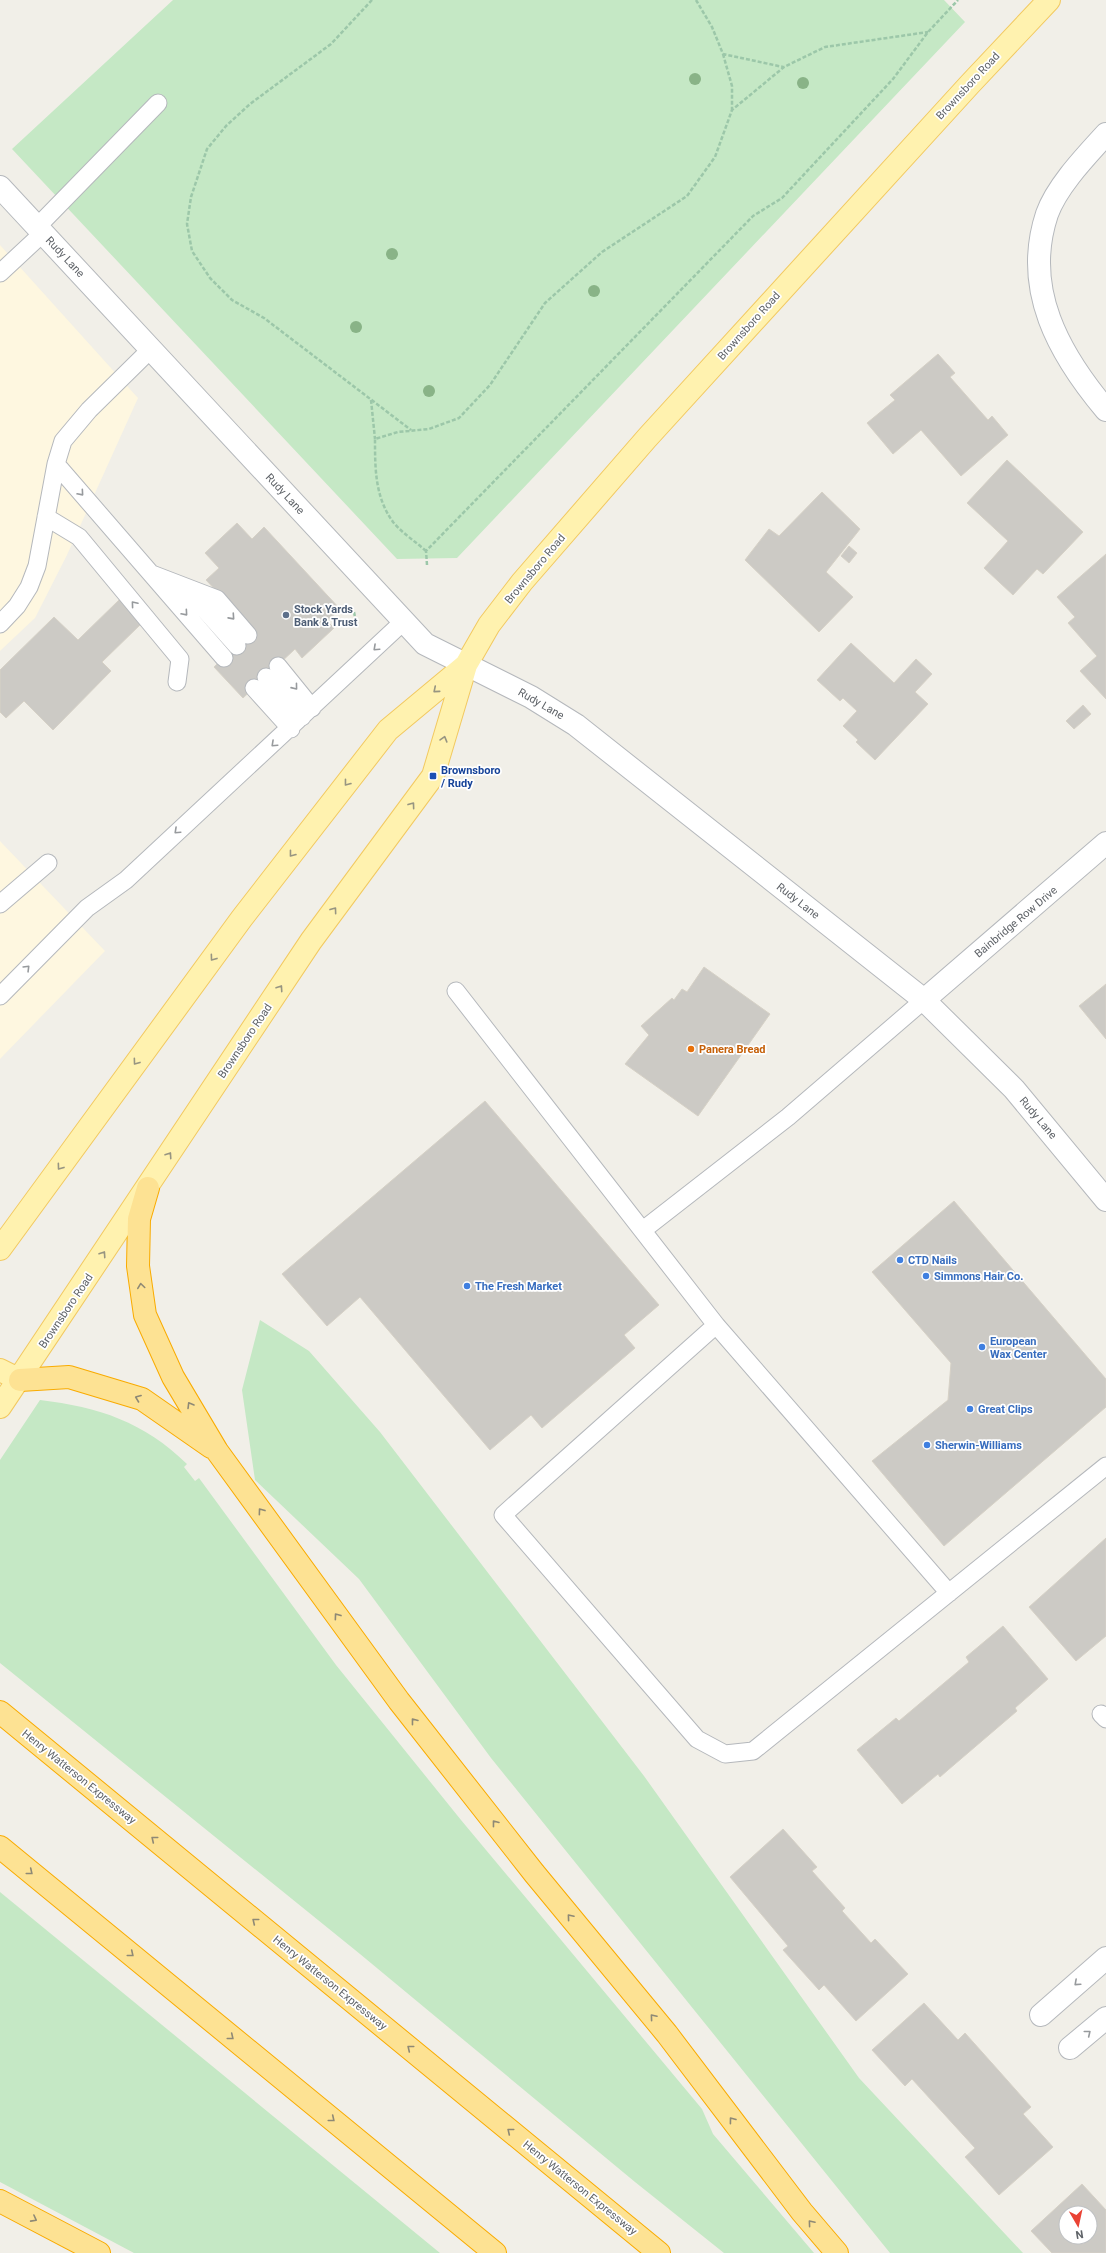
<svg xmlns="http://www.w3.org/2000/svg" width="1106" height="2253" viewBox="0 0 1106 2253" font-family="Roboto,sans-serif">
	<rect width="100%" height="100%" fill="#f1efe8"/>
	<path fill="#fef7e0" d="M0,245L138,398L67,555L35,618L0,651Z
		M0,841L105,951L0,1059Z"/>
	<path fill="#c5e8c5" d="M173,0H944L965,22L457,558L397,559L12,149Z
		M260,1320L309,1351L380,1432L644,1776L859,2078L1023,2253H890L491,1758L359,1579L255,1480L242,1390Z
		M40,1400C99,1407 144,1422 187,1464L184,1467L195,1481L199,1478L336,1665L461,1820L702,2109L713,2134L814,2253H724L635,2182L360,1954L0,1663V1460Z
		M0,1892L440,2253H134L0,2182Z"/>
	<path fill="#cccac5" stroke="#d6d1c6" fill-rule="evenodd" d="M938,354L955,373L950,377L972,402L988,420L992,416L1008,435L961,476L921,430L893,454L867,423L895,400L890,395Z
		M1007,460L1083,532L1043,574L1037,569L1013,595L984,568L1008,541L967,503Z
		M822,492L860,529L826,572L853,597L819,632L745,560L769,529L779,536Z
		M237,523L252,539L264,527L340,609L327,621L334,628L302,658L295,649L243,698L214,667L253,630L206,580L219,568L205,553Z
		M849,546L857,553L849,563L841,556Z
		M1106,554V699L1080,671L1097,656L1068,623L1075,617L1057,597Z
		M119,600L142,623L102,662L111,671L53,730L24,701L6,718L0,712V670L54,617L78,640Z
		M851,643L894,683L916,659L932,674L915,692L928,704L875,760L856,742L858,740L843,726L857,711L843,698L840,701L817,680Z
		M1083,705L1091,714L1074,729L1066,721Z
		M704,967L770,1014L698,1116L625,1064L649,1035L641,1026L672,998L674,1000L682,989L687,992Z
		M1106,984V1039L1079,1006Z
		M485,1101L659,1305L624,1335L635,1348L542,1428L531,1415L490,1450L360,1297L327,1326L282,1274Z
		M954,1201L1106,1379V1407L944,1546L872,1461L948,1400L951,1363L872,1272Z
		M1106,1538V1636L1076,1661L1029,1607Z
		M1003,1626L1048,1679L1015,1708L1017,1711L948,1770L940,1777L938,1774L902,1804L857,1750L896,1718L899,1721L969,1662L966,1657Z
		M783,1829L817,1867L812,1871L845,1908L842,1911L871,1943L875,1939L908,1974L856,2021L824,1985L819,1990L783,1950L788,1946L730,1877Z
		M924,2003L958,2040L965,2033L999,2071L1031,2107L1023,2114L1053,2147L999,2195L965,2157L975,2148L912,2079L905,2086L872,2050Z
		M1082,2184L1106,2210V2253H1052L1031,2231ZM1066,2213H1090V2237H1066Z"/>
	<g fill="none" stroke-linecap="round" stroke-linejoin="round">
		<defs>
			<path id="lane" d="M37,227L158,103
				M0,273L43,233
				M56,464L224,658
				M46,517L79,537L180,659L177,682
				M152,574L217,599L248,635
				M177,591L205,610L237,646
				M0,624L17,606L29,587L37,566L56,464L63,441L89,410L151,349
				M278,666L312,708
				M266,677L302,717
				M254,688L291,729
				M0,904L48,863
				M456,991L716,1325L503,1515L697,1739L725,1754L753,1751L1106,1466
				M0,996L87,908L126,880L404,621
				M643,1230L788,1117L924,1000
				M716,1325L949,1593
				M1101,1714L1106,1719"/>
			<path id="street" d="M1106,134C1086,156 1057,186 1047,214C1022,289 1059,354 1106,410
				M0,187L425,644L531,697L576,725L924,1000L1014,1089L1106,1200
				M924,1000L1106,843
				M1041,2015L1106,1958
				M1070,2048L1106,2018"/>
			<path id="primary" d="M0,1249L242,918L388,730L466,665
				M0,1370L20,1380
				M0,1407L311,941L433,776L466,665L489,625L522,582L647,438L970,84L1049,0"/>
			<path id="highway" d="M148,1188L139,1219L138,1266L145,1315L173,1377L217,1451L399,1701L534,1873L667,2034L802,2212L837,2253
				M20,1380L69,1377L142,1399L211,1447
				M0,1712L659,2253
				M0,1847L495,2253
				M0,2201L99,2253"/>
		</defs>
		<use href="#lane" stroke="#b5b8bc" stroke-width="19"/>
		<use href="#street" stroke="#b5b8bc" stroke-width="24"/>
		<use href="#primary" stroke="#f2c960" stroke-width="24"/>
		<use href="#highway" stroke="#f9ab00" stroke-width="24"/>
		<path stroke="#9cc7a9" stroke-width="2.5" stroke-dasharray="4 2" stroke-linecap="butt" d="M372,0L331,44L250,104L226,126L207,149L191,197L187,224L192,251L210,278L232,300L264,318L411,430
			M696,0L712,27L723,54L783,67
			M723,54L732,86V110
			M371,400L375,439
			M426,551C416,542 402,533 393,522C375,497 375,469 375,439L398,432L429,429L459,418L490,385L545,303L602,252L687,196L715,157L732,110L784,67L825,47L928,32
			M427,565L426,551L753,216L782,198L893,79L928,32L958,0
			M354,612L357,627"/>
		<use href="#lane" stroke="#fff" stroke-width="17"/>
		<use href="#street" stroke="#fff" stroke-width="22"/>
		<use href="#primary" stroke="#fff2af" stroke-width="22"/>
		<use href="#highway" stroke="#fde293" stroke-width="22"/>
	</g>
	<g fill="#89b387">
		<circle cx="695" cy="79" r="6"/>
		<circle cx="803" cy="83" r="6"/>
		<circle cx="392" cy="254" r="6"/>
		<circle cx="594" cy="291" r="6"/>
		<circle cx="356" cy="327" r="6"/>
		<circle cx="429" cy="391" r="6"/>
	</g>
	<defs><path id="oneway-chevron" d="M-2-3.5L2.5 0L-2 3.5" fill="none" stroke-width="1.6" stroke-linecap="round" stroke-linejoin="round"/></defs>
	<g stroke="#979a9d">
		<use href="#oneway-chevron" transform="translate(81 493) rotate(49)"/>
		<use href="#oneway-chevron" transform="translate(134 604) rotate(-130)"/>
		<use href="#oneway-chevron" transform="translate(185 613) rotate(49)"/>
		<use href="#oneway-chevron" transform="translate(232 617) rotate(48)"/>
		<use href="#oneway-chevron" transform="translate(376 648) rotate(137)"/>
		<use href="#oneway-chevron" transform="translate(295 687) rotate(51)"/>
		<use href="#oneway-chevron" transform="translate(274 744) rotate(137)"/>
		<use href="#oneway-chevron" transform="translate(177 831) rotate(137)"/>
		<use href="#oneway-chevron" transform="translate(27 968) rotate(-45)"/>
		<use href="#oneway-chevron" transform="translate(1077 1983) rotate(138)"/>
		<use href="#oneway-chevron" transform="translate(1088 2033) rotate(-39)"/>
	</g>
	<g stroke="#979581">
		<use href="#oneway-chevron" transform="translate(436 690) rotate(140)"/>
		<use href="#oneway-chevron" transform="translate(444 739) rotate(-74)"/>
		<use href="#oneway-chevron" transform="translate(347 783) rotate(128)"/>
		<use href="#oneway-chevron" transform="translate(412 805) rotate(-54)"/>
		<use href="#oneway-chevron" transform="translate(292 854) rotate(128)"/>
		<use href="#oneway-chevron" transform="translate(334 910) rotate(-54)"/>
		<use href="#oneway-chevron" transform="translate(213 958) rotate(126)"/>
		<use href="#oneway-chevron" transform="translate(280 988) rotate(-56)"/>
		<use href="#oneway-chevron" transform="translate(136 1062) rotate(126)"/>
		<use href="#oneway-chevron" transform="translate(169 1155) rotate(-56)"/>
		<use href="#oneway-chevron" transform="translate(60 1167) rotate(126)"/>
		<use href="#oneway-chevron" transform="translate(103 1254) rotate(-56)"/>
	</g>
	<g stroke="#8e8975">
		<use href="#oneway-chevron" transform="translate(141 1286) rotate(-98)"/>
		<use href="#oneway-chevron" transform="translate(138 1398) rotate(-159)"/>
		<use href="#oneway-chevron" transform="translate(190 1405) rotate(-121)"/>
		<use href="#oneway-chevron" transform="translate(261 1511) rotate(-126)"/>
		<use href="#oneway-chevron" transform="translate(337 1616) rotate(-126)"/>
		<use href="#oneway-chevron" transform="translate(414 1721) rotate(-128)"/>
		<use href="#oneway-chevron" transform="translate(495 1823) rotate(-128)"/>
		<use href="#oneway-chevron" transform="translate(154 1839) rotate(-141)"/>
		<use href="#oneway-chevron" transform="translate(30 1872) rotate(39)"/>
		<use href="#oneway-chevron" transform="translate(570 1917) rotate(-130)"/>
		<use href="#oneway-chevron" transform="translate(255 1921) rotate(-141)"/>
		<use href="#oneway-chevron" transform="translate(131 1954) rotate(39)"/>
		<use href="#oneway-chevron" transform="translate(653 2017) rotate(-130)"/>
		<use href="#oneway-chevron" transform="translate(231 2037) rotate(39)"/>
		<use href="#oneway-chevron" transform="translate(410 2048) rotate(-141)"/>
		<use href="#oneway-chevron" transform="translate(332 2119) rotate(39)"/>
		<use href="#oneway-chevron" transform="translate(732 2120) rotate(-127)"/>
		<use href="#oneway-chevron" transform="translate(510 2131) rotate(-141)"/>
		<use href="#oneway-chevron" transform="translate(34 2219) rotate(28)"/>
		<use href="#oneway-chevron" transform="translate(811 2223) rotate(-130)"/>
	</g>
	<circle fill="#5c6f8a" stroke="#fff" stroke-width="1.5" cx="286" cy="615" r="4"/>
	<rect fill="#1a4fb4" stroke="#fff" stroke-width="1.5" x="429" y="772" width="8" height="8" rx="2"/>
	<circle fill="#e8710a" stroke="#fff" stroke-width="1.5" cx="691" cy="1049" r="4"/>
	<g fill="#3f7fe0" stroke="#fff" stroke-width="1.5">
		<circle cx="900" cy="1260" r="4"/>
		<circle cx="926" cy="1276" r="4"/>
		<circle cx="467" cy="1286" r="4"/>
		<circle cx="982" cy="1347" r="4"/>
		<circle cx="970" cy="1409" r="4"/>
		<circle cx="927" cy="1445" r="4"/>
	</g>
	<g text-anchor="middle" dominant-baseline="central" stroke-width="3.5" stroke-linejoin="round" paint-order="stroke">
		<g font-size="11" fill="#5f6368" stroke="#fff">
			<text transform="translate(968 86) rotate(-47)">Brownsboro Road</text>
			<text transform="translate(65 257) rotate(47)">Rudy Lane</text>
			<text transform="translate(749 326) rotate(-48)">Brownsboro Road</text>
			<text transform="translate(285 494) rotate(47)">Rudy Lane</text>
			<text transform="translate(535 569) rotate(-50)">Brownsboro Road</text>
			<text transform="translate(541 704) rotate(30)">Rudy Lane</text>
			<text transform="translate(798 901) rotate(38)">Rudy Lane</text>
			<text transform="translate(1016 922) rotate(-40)">Bainbridge Row Drive</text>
			<text transform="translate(245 1041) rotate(-56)">Brownsboro Road</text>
			<text transform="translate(1038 1118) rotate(50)">Rudy Lane</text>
			<text transform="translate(66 1311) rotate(-56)">Brownsboro Road</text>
			<text transform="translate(79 1777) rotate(39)">Henry Watterson Expressway</text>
			<text transform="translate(330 1983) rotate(39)">Henry Watterson Expressway</text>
			<text transform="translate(580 2188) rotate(39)">Henry Watterson Expressway</text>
		</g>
		<g font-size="11" font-weight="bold" fill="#4e5e75" stroke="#fff" text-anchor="start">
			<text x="294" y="609">Stock Yards<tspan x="294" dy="13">Bank &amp; Trust</tspan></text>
		</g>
		<g font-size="11" font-weight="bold" fill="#164399" stroke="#fff" text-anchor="start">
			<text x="441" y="770">Brownsboro<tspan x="441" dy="13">/ Rudy</tspan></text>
		</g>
		<g font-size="11" font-weight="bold" fill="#c56008" stroke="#fff" text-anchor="start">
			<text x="699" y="1049">Panera Bread</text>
		</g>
		<g font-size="11" font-weight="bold" fill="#366cbe" stroke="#fff" text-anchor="start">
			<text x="908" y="1260">CTD Nails</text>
			<text x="934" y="1276">Simmons Hair Co.</text>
			<text x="475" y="1286">The Fresh Market</text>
			<text x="990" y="1341">European<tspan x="990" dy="13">Wax Center</tspan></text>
			<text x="978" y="1409">Great Clips</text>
			<text x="935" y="1445">Sherwin-Williams</text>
		</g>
	</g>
	<g transform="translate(1078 2225) rotate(171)"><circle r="19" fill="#ffffff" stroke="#bfc1c3"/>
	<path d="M0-3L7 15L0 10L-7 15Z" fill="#ea4335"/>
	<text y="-6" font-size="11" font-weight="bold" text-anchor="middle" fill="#5f6368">N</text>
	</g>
</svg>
